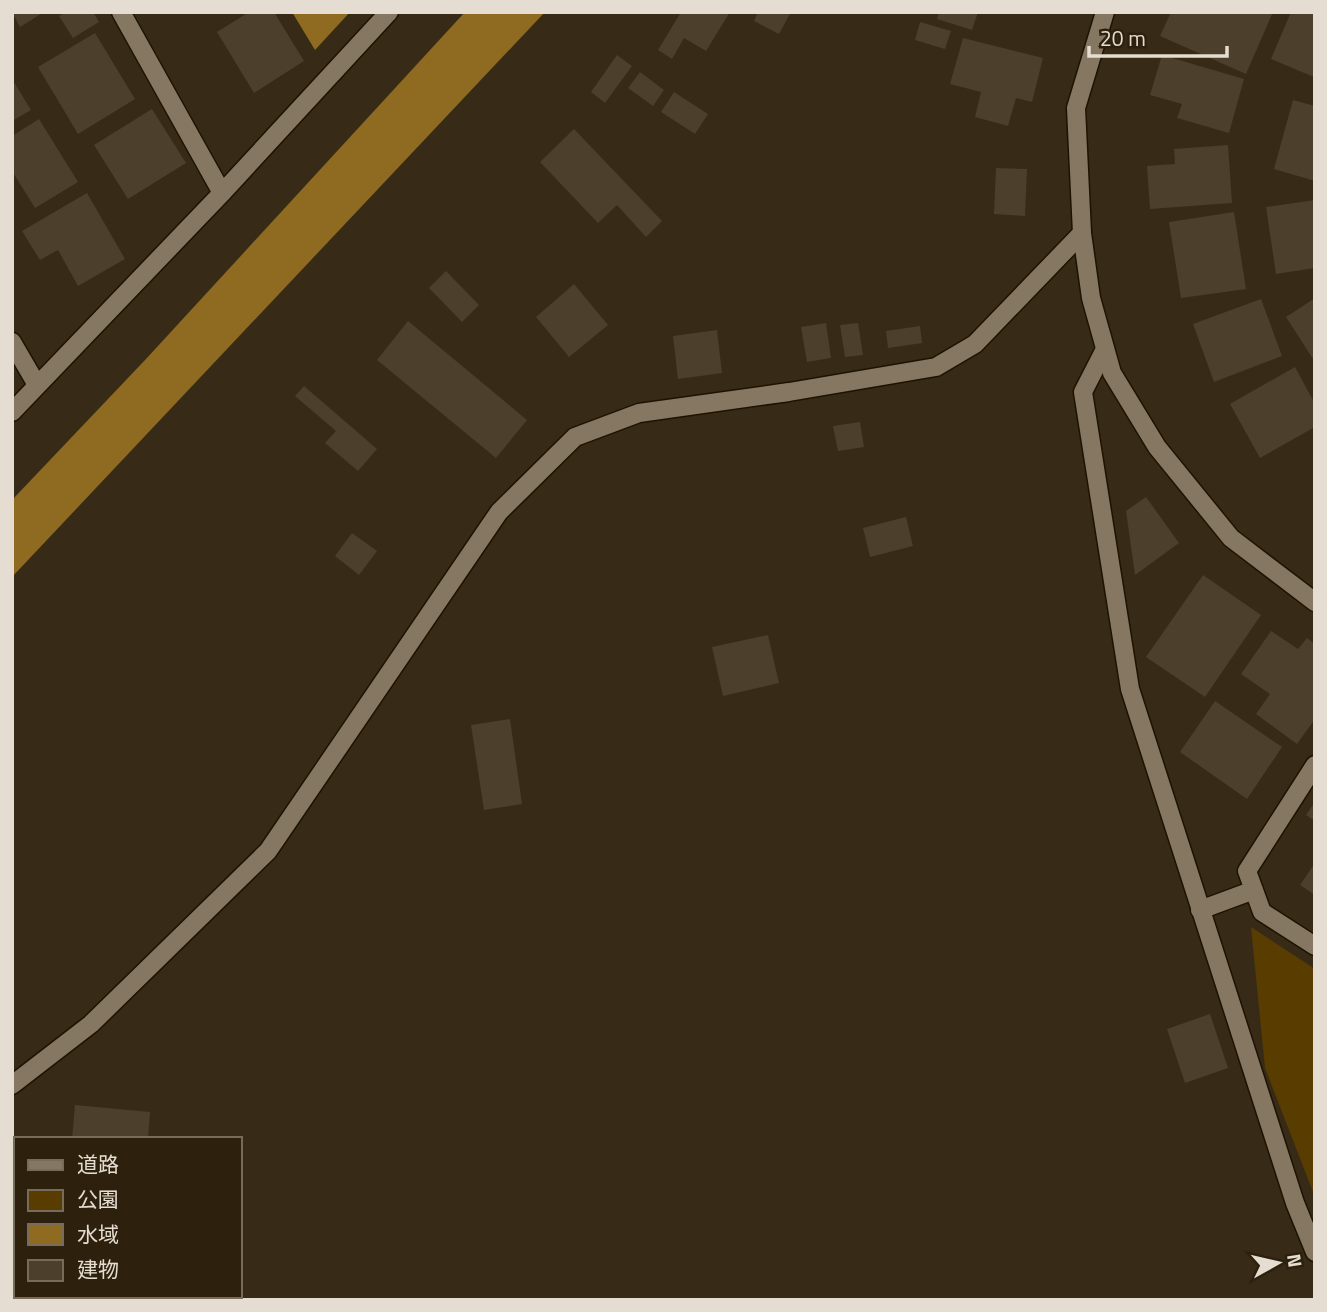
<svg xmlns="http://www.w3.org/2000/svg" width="1327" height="1312" viewBox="0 0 1327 1312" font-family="'Titillium Web','Noto Sans JP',sans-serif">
	<rect width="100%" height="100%" fill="#372b17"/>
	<path fill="#583c00" d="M1251,927L1315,969V1197L1265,1068Z"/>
	<path fill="#8f6a21" d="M292,12H350L315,50Z
		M465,12H545L12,577V500L146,359Z"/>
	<path fill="#4c3f2b" d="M12,12H44L20,27Z
		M65,12H93L99,22L73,38L59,16Z
		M249,12H274L304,61L254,93L217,32Z
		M681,12H730L706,51L684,38L672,59L658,50Z
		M758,12H791L779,34L754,21Z
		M939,12H978L972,30L937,19Z
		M1171,12H1273L1246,74L1160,36Z
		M1291,12H1315L1314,77L1271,59Z
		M920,22L951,31L945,49L915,40Z
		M95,33L135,99L78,134L38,67Z
		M963,38L1043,58L1032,102L1016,98L1008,126L975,117L981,92L950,84Z
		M617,55L632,66L605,103L591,92Z
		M1162,55L1244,79L1229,133L1177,118L1182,104L1150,95Z
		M640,72L664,90L653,106L628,88Z
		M12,79L31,110L12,121Z
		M674,92L708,114L695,134L661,112Z
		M1293,100L1315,106V181L1274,169Z
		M152,109L186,163L128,199L94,145Z
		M39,119L78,182L35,208L12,171V136Z
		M574,129L662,221L646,237L617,205L598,223L540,162Z
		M1228,145L1232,203L1150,209L1147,166L1175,164L1174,149Z
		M996,168L1027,169L1025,216L994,214Z
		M87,193L125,259L78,286L58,250L40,260L22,231Z
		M1315,200V268L1276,274L1266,207Z
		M1234,212L1246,289L1181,298L1169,222Z
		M446,271L479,305L462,322L429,288Z
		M574,284L608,325L569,357L536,317Z
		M1315,298V362L1286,317Z
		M1261,299L1282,356L1214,382L1193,324Z
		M408,321L527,420L496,458L377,360Z
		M826,323L831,358L807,362L801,327Z
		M858,323L863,355L845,357L840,325Z
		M920,326L922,343L888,348L886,331Z
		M717,330L722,373L678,379L673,336Z
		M1295,367L1315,404V427L1260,458L1230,404Z
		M304,386L377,449L358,471L325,443L336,431L295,396Z
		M860,422L864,447L838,451L833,426Z
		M1146,497L1179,543L1135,575L1126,511Z
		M906,517L913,546L870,557L863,528Z
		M352,533L377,551L359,575L335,556Z
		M1203,575L1261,615L1205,697L1146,657Z
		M1271,631L1298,649L1307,638L1315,644V719L1297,744L1256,714L1270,694L1241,674Z
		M768,635L779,683L723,696L712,647Z
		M1215,701L1282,747L1247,799L1180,752Z
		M510,719L522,804L484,810L471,725Z
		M1315,802V821L1306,815Z
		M1315,863V895L1300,885Z
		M1210,1014L1228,1068L1185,1083L1167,1029Z
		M75,1105L150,1112L148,1139H72Z
		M60,1296H133V1300H59Z"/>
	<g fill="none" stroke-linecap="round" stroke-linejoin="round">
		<defs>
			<path id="street" d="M121,12L222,193
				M12,342L37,385
				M1105,349L1083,392L1130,689L1295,1203L1315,1252
				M12,412L222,193L389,12
				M1315,765L1247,871L1262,912L1315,946
				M1200,910L1254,890
				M12,1085L91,1024L268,851L499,512L575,437L639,413L789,392L936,367L975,344L1082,233"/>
			<path id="secondary" d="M1105,12L1076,108L1082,233L1091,298L1112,373L1157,447L1231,538L1315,602"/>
		</defs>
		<use href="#street" stroke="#1e1302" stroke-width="21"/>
		<use href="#secondary" stroke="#1e1302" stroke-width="21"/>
		<use href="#street" stroke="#857761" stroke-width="18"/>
		<use href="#secondary" stroke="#857761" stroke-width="18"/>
	</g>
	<rect width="1327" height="1312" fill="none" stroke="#e5ddd1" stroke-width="28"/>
	<rect x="14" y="1137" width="228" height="161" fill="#2d210d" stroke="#776c5b" stroke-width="2"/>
	<rect x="28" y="1160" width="35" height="10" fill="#857761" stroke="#776c5b" stroke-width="2"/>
	<text x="77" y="1172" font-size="21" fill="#e5ddd1">道路</text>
	<rect x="28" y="1190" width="35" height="21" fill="#583c00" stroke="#776c5b" stroke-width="2"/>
	<text x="77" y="1207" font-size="21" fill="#e5ddd1">公園</text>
	<rect x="28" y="1224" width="35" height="21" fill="#8f6a21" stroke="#776c5b" stroke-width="2"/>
	<text x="77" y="1242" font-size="21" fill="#e5ddd1">水域</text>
	<rect x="28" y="1260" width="35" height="21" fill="#4c3f2b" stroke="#776c5b" stroke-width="2"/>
	<text x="77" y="1277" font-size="21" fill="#e5ddd1">建物</text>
	<g transform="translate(1278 1263) rotate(82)" stroke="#2d210d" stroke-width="5" paint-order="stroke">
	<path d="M0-5L12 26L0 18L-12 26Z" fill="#e5ddd1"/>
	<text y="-10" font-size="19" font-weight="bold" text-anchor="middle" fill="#e5ddd1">N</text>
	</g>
	<path d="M1089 46v10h138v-10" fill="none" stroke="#e5ddd1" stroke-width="3.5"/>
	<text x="1100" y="46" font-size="21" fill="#e5ddd1" stroke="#2d210d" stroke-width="5" paint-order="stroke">20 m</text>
</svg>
